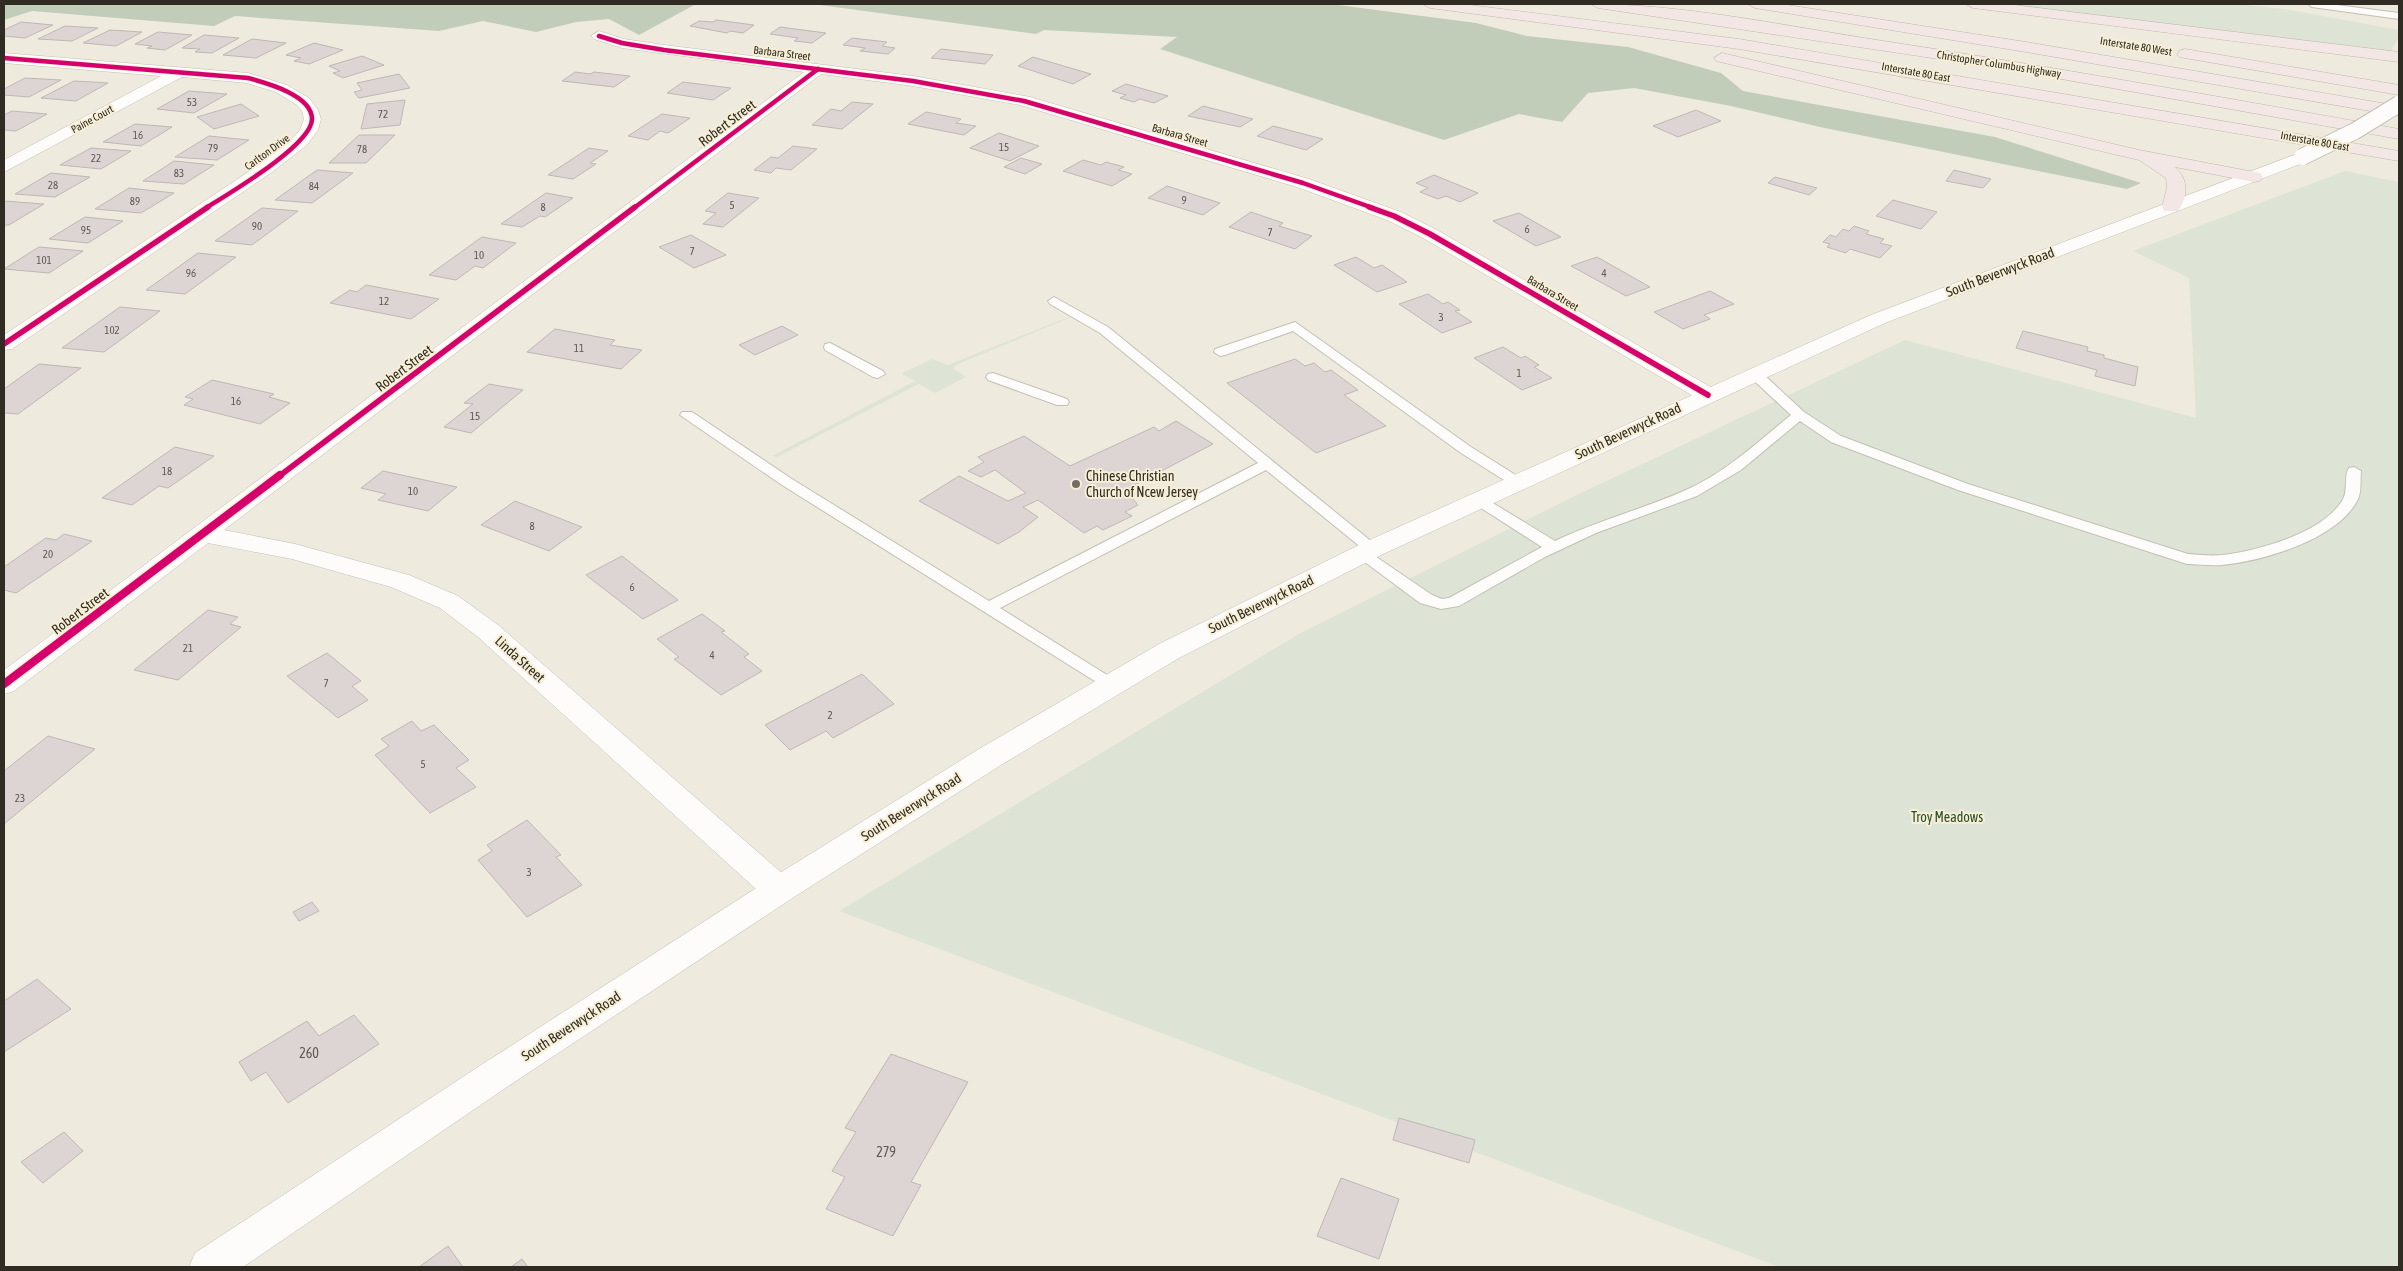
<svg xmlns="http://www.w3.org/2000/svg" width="2403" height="1271" viewBox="0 0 2403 1271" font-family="'Asap Condensed',sans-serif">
	<rect width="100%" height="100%" fill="#efeade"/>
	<path fill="#dde4d5" d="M2001,4H2236L2285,9L2399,30V38L2390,52Z
		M2345,171L2399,182V1267H1779L839,911L1297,635L1581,493L1905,340L2196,418L2189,278L2133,251Z
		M1066,318H1069L958,364L953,368L966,377L935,393L919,384L777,457L772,456L915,381L902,374L904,372L932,359L948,365Z"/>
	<path fill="#c1cdb9" d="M4,4H696L639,35L609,19L576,22L536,32L483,21L439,31L235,16L214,26L32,11L4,20Z
		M812,4H1330L1476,23L1527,36L1628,47L1721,73L1743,91L1995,137L2141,183L2127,189L1820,127L1731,106L1634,88L1588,93L1562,122L1519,114L1444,140L1160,49L1177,37L1044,30L1036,34Z"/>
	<path fill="#ddd5d4" stroke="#beb7b5" d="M716,20L754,25L743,33L730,31L727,33L690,26L699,21L713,22Z
		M21,22L53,25L25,38L4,36V30Z
		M65,26L98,28L72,41L38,39Z
		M780,27L826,33L812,43L794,41L798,38L770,34Z
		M110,30L142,32L116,46L83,43Z
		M158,32L192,35L165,50L147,48L152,46L135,44Z
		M204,35L239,38L212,53L195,52L200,49L182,48Z
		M852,38L887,42L882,46L895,48L888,54L860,51L865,48L843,45Z
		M252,39L286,43L256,58L223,55Z
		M314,43L343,50L309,64L294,61L301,58L286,55Z
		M941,49L993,55L985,64L931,58Z
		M362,56L384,65L343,78L333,73L340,71L329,66Z
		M1033,57L1091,74L1073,84L1018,66Z
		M575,72L590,74L594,72L630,76L614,87L562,81Z
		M399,74L410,88L359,98L354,92L362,90L357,83Z
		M25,78L61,80L29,97L4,95V89Z
		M74,81L108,83L76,101L41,98Z
		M683,82L731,88L713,100L667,93Z
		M1126,84L1168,96L1154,103L1140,99L1134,102L1120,98L1126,95L1112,91Z
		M189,91L227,94L194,113L157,109Z
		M405,100L400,125L361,129L367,104Z
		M852,102L873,104L842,129L812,125L831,109L841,111Z
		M241,104L259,116L214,129L197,117Z
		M1203,106L1253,119L1240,127L1188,116Z
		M1696,110L1721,121L1678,137L1653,126Z
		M12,111L47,114L16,131L4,130V115Z
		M926,112L961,119L956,123L976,126L964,135L908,124Z
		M662,114L690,118L668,133L660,131L648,140L628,136Z
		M135,124L172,127L141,146L103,142Z
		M1273,126L1323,139L1306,150L1257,136Z
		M999,133L1039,146L1010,161L970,148Z
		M359,135H395L366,163H329Z
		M209,136L249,140L217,160L175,157Z
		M793,146L817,149L791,170L776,168L771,173L754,170L771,157L778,158Z
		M91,148L131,151L101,169L60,165Z
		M589,148L608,151L590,163L596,164L573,179L548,175Z
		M1021,158L1042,164L1025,174L1004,167Z
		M1083,160L1101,165L1106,162L1124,167L1118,170L1132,174L1112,186L1063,171Z
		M174,161L214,165L184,184L143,181Z
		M317,170L353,173L312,203L275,200Z
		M1954,170L1991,179L1983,188L1946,181Z
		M51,173L90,177L55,197L15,194Z
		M1434,175L1478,193L1460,202L1446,196L1438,199L1420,192L1428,188L1416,183Z
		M1775,177L1817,188L1809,195L1768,183Z
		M1167,186L1220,203L1203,215L1148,198Z
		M129,188L174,193L141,213L95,209Z
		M546,193L573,198L545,217L540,216L522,227L501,224Z
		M728,193L759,198L723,227L703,224L716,213L705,211Z
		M1893,200L1937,212L1921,229L1876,216Z
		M4,201L44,204L9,225H4Z
		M262,208L298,211L252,245L215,241Z
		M1251,212L1283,223L1279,226L1312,236L1295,249L1229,227Z
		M1519,213L1561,237L1536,246L1493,221Z
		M85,217L123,221L88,243L49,239Z
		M1854,226L1869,231L1866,234L1884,239L1880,243L1892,246L1880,258L1850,249L1846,253L1827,247L1830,244L1823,242L1830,235L1836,237L1843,229L1849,231Z
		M691,235L726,255L694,268L659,247Z
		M482,237L516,243L483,268L475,266L456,280L429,275Z
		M39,247L83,251L49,273L4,269Z
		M198,253L236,257L185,294L146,290Z
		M1356,257L1374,268L1382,265L1407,282L1377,292L1334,265Z
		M1597,257L1650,287L1626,296L1571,266Z
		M366,285L439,299L411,319L330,303L350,290L357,292Z
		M1710,291L1734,304L1704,315L1710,319L1683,329L1654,312Z
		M1428,294L1443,304L1448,302L1460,310L1455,311L1472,322L1442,333L1399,304Z
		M120,307L160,311L104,352L62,348Z
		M782,326L798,335L755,355L739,345Z
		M555,329L615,340L610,345L642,350L621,369L527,352Z
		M2023,331L2088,347L2087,351L2104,355V358L2138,367L2135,386L2095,376L2097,370L2016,348Z
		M1503,347L1521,358L1525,356L1539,365L1534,367L1552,378L1522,390L1474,358Z
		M1295,359L1305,366L1314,363L1325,372L1331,370L1358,390L1344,395L1386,426L1316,453L1227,383Z
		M39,364L81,368L18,414L4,413V389Z
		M212,380L274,394L269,397L290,403L260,424L184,405L193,399L185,397Z
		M489,384L523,390L471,433L444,427L473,404L464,403Z
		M1176,421L1213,444L1125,490L1138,505L1125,512L1132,516L1103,530L1097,526L1084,533L1038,500L1023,507L1038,517L1019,532L998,544L919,501L959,476L1008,501L1026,493L995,470L981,477L968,471L984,462L978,457L1024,436L1070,466L1154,427L1159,431Z
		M175,447L214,456L168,488L159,486L132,505L102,498Z
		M383,471L457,487L428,511L378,500L386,494L361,488Z
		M515,501L582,527L549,551L481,525Z
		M64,534L92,541L16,593L4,590V567L46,538L56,540Z
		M622,556L678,600L643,619L586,575Z
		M208,610L238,617L230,624L241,627L178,680L134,670Z
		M702,614L725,631L721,632L749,654L744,657L762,671L721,695L674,659L679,657L657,639Z
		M327,653L361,681L352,686L368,700L338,718L287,676Z
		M862,674L894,704L833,738L826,731L790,750L765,725Z
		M412,721L421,731L434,725L469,760L456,768L476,787L430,813L375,755L389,746L381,739Z
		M48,736L95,749L4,824V771Z
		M527,820L561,855L556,857L582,885L527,917L478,860L492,851L487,845Z
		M312,902L319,911L299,921L293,912Z
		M37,979L71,1009L4,1052V1001Z
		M354,1015L379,1044L288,1103L266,1072L251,1081L239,1062L307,1021L319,1036Z
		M891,1054L968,1082L911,1182L921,1185L893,1236L826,1209L845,1177L832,1171L856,1132L845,1128Z
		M1399,1118L1475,1140L1469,1163L1393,1140Z
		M64,1132L83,1151L43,1183L21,1162Z
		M1341,1178L1399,1199L1379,1259L1317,1236Z
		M448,1246L463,1267H419Z
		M522,1259L528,1267H511Z"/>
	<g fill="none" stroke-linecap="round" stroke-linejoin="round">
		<defs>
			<path id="service" d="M2308,4H2329L2399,13V19L2312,7Z
				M1054,297L1108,327L1377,546L1380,549L1372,554L1432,595L1442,599L1449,598L1542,547L1473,503L1471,500L1473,497H1483L1555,541C1597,521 1643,509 1686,490C1725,473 1758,442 1791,415L1750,377L1748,374L1750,371H1760L1804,412L1841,436L1968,484L2188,554C2200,555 2211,556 2223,555C2258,551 2322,533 2342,501C2349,491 2343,477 2349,468L2354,467L2361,471C2360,481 2362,493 2357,501C2336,540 2263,561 2222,565C2210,566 2198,564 2187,564L1958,490L1831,442L1800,421L1741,470L1697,496L1596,533L1545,557L1459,606L1441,609L1420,603L1358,557L1355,554L1363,549L1266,470L1000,608L1115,680L1117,684L1115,688L1109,690L782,485L680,415L682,412H692L792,479L989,601L1258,463L1100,333L1050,304L1048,301Z
				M1295,322L1471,447L1522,479L1524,482L1522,485H1512L1461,453L1293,331L1225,355L1220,356L1214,352L1215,349Z
				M830,343L883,371L885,374L878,378L873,377L825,350L824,347L825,344Z
				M993,373L1067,399L1069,402L1067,405H1057L988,380L986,377L988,374Z"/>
			<path id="minor" d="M599,31L624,39L664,45L913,76L1030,97L1309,179L1401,212L1437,230L1716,390L1719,395L1716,400L1708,402L1700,400L1423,238L1387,220L1297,187L1020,105L913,86L821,74L224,530L295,544L409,575L458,596L498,625L791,881L795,890L791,899L779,903L767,899L478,637L440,608L391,587L292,559L208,543L14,691L4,694V670L804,72L622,48L594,39L591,36Z
				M4,53L248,73L287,85L309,98L318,110L321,119L318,130L307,145L272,172L12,349L4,350V335L260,164L289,142L300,130L304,119L302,111L297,105L276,92L247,83L182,77L4,172V160L161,76L4,63Z"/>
			<path id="secondary" d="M2302,152L2308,153L2311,157L2308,161L1885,323L1381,555L1179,658L1001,765L791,899L504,1089L243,1267H189L195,1253L478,1067L767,881L979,749L1159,644L1363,543L1871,315Z"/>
			<path id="motorway" d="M1423,4H1462L1739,39L2399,151V161L1739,49L1430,8Z
				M1591,4C1679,4 1776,24 1864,38C2043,65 2221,97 2399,129V139L1999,68L1598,8Z
				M1748,4H1781L2026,42L2399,106V116L2026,52L1755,8Z
				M1966,4H2006L2399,52V62L1973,8Z
				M2185,49L2399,85V95L2179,57L2177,54L2179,51Z
				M1722,53L2139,150L2254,172L2260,173L2263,177L2260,181L2254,182L2175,167C2189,179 2188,197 2178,211H2164L2162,207L2167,188L2166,178L2139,160L1716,61L1714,58Z"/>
		</defs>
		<use href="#service" stroke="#c2bfb5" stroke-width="2"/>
		<use href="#minor" stroke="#c2bfb5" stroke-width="1"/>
		<use href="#secondary" stroke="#c2bfb5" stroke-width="1"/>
		<use href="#motorway" stroke="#c4b6b0" stroke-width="1"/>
		<use href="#service" fill="#fdfcfa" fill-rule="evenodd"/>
		<use href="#minor" fill="#fdfcfa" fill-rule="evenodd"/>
		<use href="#secondary" fill="#fdfcfa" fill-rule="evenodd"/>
		<use href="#motorway" fill="#f2e7e5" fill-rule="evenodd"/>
		<defs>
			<path id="secondary-bridge" d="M2302,157L2355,131L2399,104"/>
		</defs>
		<use href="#secondary-bridge" stroke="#c2bfb5" stroke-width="18" stroke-linecap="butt"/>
		<use href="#secondary-bridge" stroke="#fdfcfa" stroke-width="16"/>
		<defs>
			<path id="cycleway-far2" d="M599,36L622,43L664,50L913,81L1024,101L1303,183L1373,208
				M4,58L248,78C266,83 312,95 312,119C312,145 228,194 206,208
				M634,208L818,69"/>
			<path id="cycleway-far1" d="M1369,207L1394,216L1430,234L1708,395
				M4,344L208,207
				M278,477L635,207"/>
			<path id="cycleway" d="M4,684L280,475"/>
		</defs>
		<use href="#cycleway-far2" stroke="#f7eed6" stroke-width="6"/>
		<use href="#cycleway-far1" stroke="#f7eed6" stroke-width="8"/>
		<use href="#cycleway" stroke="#f7eed6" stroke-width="11"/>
		<use href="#cycleway-far2" stroke="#d6006c" stroke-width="4.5"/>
		<use href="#cycleway-far1" stroke="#d6006c" stroke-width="5.5"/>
		<use href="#cycleway" stroke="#d6006c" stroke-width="8"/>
	</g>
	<circle fill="#736e64" stroke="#f7eed6" stroke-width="2" cx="1076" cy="484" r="5"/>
	<g text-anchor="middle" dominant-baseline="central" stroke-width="4" stroke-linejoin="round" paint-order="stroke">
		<g font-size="11" fill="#302c23" stroke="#f7eed6">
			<text transform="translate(2136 46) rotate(9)">Interstate 80 West</text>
			<text transform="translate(782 53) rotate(7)">Barbara Street</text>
			<text transform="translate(1999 64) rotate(9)">Christopher Columbus Highway</text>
			<text transform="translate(1916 72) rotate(10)">Interstate 80 East</text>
			<text transform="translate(92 119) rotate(-29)">Paine Court</text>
			<text transform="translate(1180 135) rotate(16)">Barbara Street</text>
			<text transform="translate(2315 141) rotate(10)">Interstate 80 East</text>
			<text transform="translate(267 152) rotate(-36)">Carlton Drive</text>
			<text transform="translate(1553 293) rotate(31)">Barbara Street</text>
		</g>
		<g font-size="11" fill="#5e5952">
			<text x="192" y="102">53</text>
			<text x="383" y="114">72</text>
			<text x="138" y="135">16</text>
			<text x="1004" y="147">15</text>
			<text x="213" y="148">79</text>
			<text x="362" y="149">78</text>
			<text x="96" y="158">22</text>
			<text x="179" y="173">83</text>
			<text x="53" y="185">28</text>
			<text x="314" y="186">84</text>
			<text x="1184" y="200">9</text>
			<text x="135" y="201">89</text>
			<text x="732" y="205">5</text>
			<text x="543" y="207">8</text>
			<text x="257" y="226">90</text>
			<text x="1527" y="229">6</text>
			<text x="86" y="230">95</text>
			<text x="1270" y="232">7</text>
			<text x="692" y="251">7</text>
			<text x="479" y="255">10</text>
			<text x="44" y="260">101</text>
			<text x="191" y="273">96</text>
			<text x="1604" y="273">4</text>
			<text x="384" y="301">12</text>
			<text x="1441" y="317">3</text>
			<text x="112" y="330">102</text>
			<text x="579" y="348">11</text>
			<text x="1519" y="373">1</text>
			<text x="236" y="401">16</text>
			<text x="475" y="416">15</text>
			<text x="167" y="471">18</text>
			<text x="413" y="491">10</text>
			<text x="532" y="526">8</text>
			<text x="48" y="554">20</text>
			<text x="632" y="587">6</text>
			<text x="188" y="648">21</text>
			<text x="712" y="655">4</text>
			<text x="326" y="683">7</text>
			<text x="830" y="715">2</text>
			<text x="423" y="764">5</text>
			<text x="20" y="798">23</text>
			<text x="529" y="872">3</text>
		</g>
		<g font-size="14" fill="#302c23" stroke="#f7eed6">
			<text transform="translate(727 123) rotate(-37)">Robert Street</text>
			<text transform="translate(2000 272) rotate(-21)">South Beverwyck Road</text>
			<text transform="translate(404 368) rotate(-37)">Robert Street</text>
			<text transform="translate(1628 431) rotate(-25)">South Beverwyck Road</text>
			<text transform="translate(1261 604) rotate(-26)">South Beverwyck Road</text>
			<text transform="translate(80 611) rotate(-37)">Robert Street</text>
			<text transform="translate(520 659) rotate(42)">Linda Street</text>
			<text transform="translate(911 807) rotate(-32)">South Beverwyck Road</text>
			<text transform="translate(571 1026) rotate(-33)">South Beverwyck Road</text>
		</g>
		<g font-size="14" fill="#302c23" stroke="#f7eed6" text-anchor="start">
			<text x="1086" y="476">Chinese Christian<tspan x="1086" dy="16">Church of Ncew Jersey</tspan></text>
		</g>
		<g font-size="14" fill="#29502a" stroke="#f7eed6">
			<text x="1947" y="817">Troy Meadows</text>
		</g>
		<g font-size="14" fill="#5e5952">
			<text x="309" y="1053">260</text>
			<text x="886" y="1152">279</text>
		</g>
	</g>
	<rect width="2403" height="1271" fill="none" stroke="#302c23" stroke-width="10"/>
</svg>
